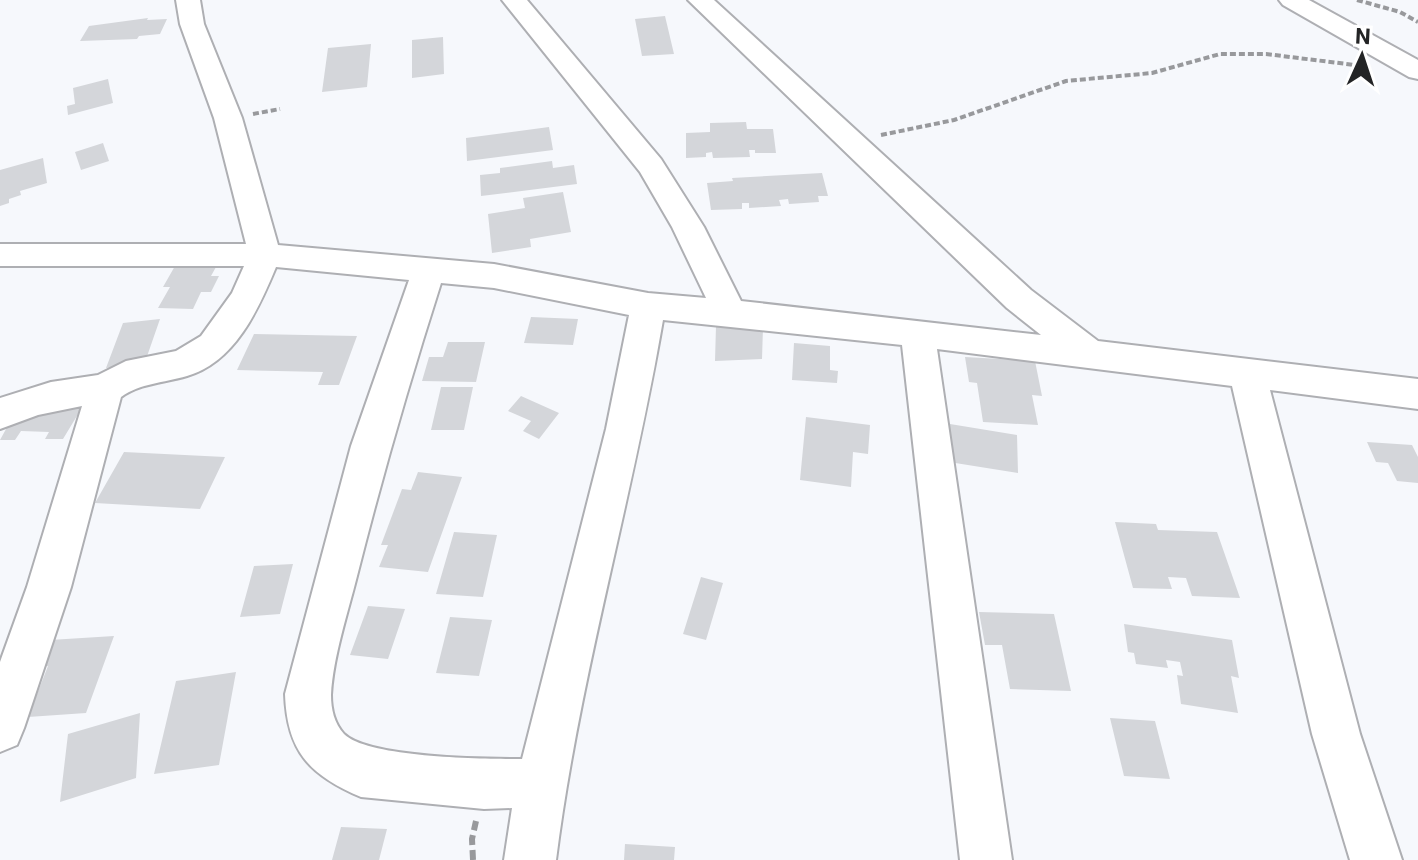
<svg xmlns="http://www.w3.org/2000/svg" width="1418" height="860" viewBox="0 0 1418 860" font-family="Roboto,sans-serif">
	<rect width="100%" height="100%" fill="#f6f8fc"/>
	<path fill="#d4d6da" d="M665,16L674,54L642,56L635,19Z
		M148,18L147,20L167,19L160,34L139,36L137,39L80,41L89,26Z
		M443,37L444,74L412,78V40Z
		M371,44L367,87L322,92L328,48Z
		M108,79L113,103L68,115L67,106L75,104L73,88Z
		M746,122L747,129H773L776,153H755V150H749L750,157L713,158L712,152L706,153V157L686,158V133L710,132V123Z
		M549,127L553,150L467,161L466,138Z
		M103,143L109,161L81,170L75,152Z
		M43,158L47,183L20,191L21,195L9,199V203L0,206V170Z
		M552,161L553,168L574,165L577,184L481,196L480,175L500,173V168Z
		M822,173L828,196H818L819,202L789,204L788,199L779,200L781,206L749,208V203H742V209L711,210L707,183L733,181L732,178Z
		M563,192L571,232L530,239L531,247L492,253L488,214L525,208L523,198Z
		M175,266L216,267L211,276H219L211,292H201L193,309L158,308L170,287H163Z
		M531,317L578,319L573,345L524,343Z
		M160,319L144,365L106,368L123,323Z
		M716,326L763,327L762,359L715,361Z
		M254,334L357,336L339,385H318L323,372L237,370Z
		M448,342H485L476,382L422,381L429,357H443Z
		M794,343L830,346V370L838,371L837,383L792,380Z
		M965,357L1035,361L1042,396L1032,395L1038,425L983,422L977,383L969,382Z
		M441,387H473L464,430H431Z
		M521,396L559,413L539,439L523,431L531,421L508,411Z
		M22,400L86,401L63,439H45L49,432L21,431L15,440H0Z
		M806,417L870,425L868,454L853,452L851,487L800,480Z
		M950,424L1017,435L1018,473L949,462Z
		M1367,442L1412,445L1418,457V483L1397,481L1388,463L1376,462Z
		M124,452L225,457L200,509L95,503Z
		M418,472L462,477L428,572L379,567L388,545H381L402,489L411,490Z
		M1115,522L1156,524L1158,530L1217,532L1240,598L1192,596L1186,578L1168,577L1172,589L1133,588Z
		M454,532L497,535L483,597L436,594Z
		M293,564L280,614L240,617L254,566Z
		M701,577L723,583L706,640L683,634Z
		M368,606L405,609L388,659L350,655Z
		M979,612L1054,614L1071,691L1010,689L1002,645H985Z
		M450,617L492,620L479,676L436,673Z
		M1124,624L1232,640L1239,678L1231,676L1238,713L1181,704L1177,675L1183,676L1180,662L1166,660L1168,668L1136,664L1134,653L1128,652Z
		M114,636L86,713L28,717L48,666L39,667L50,640Z
		M236,672L219,765L154,774L176,681Z
		M140,713L136,778L60,802L68,734Z
		M1110,718L1155,721L1170,779L1124,776Z
		M341,827L387,829L379,860H332Z
		M625,844L675,847L674,860H624Z"/>
	<g fill="none" stroke-linecap="round" stroke-linejoin="round">
		<defs>
			<path id="minor" d="M176,0H200L204,24L242,118L278,245L494,264L648,293L706,298L672,227L640,172L502,0H527L661,159L704,227L741,301L1041,335L1007,308L688,0H714L1031,290L1098,341L1418,379V409L1270,390L1360,734L1402,860H1350L1312,734L1232,386L937,349L1012,860H960L902,345L663,320C632,501 579,678 556,860H504L512,808L484,809L361,797C309,775 287,751 285,694L351,446L409,280L276,267C258,310 235,362 187,376C163,383 141,383 121,397L71,587L24,728L17,745L0,752V662L27,587L82,406L38,415L0,429V398L51,382L98,375L126,361L176,351L201,336L232,293L244,266H0V244H246L214,118L180,24ZM441,283L494,288L629,315L606,429L522,759C486,759 368,758 344,734C334,723 331,709 331,695C333,657 348,612 357,576C382,477 410,380 441,283Z
				M1279,0H1309L1418,60V79L1409,77L1283,5Z"/>
		</defs>
		<use href="#minor" stroke="#aeafb3" stroke-width="4"/>
		<path stroke="#98999c" stroke-width="4" stroke-dasharray="6 3" stroke-linecap="butt" d="M1357,0L1400,12L1418,22
			M253,114L280,109
			M881,135L954,120L1066,81L1152,73L1220,54H1266L1355,65"/>
		<path stroke="#98999c" stroke-width="6" stroke-dasharray="10 5" stroke-linecap="butt" d="M473,860L472,839L476,821"/>
		<use href="#minor" fill="#fff" fill-rule="evenodd"/>
	</g>
	<g transform="translate(1362 56) rotate(3)" stroke="#ffffff" stroke-width="6" paint-order="stroke">
	<path d="M0-6L14 30L0 20L-14 30Z" fill="#232425"/>
	<text y="-12" font-size="22" font-weight="bold" text-anchor="middle" fill="#232425">N</text>
	</g>
</svg>
